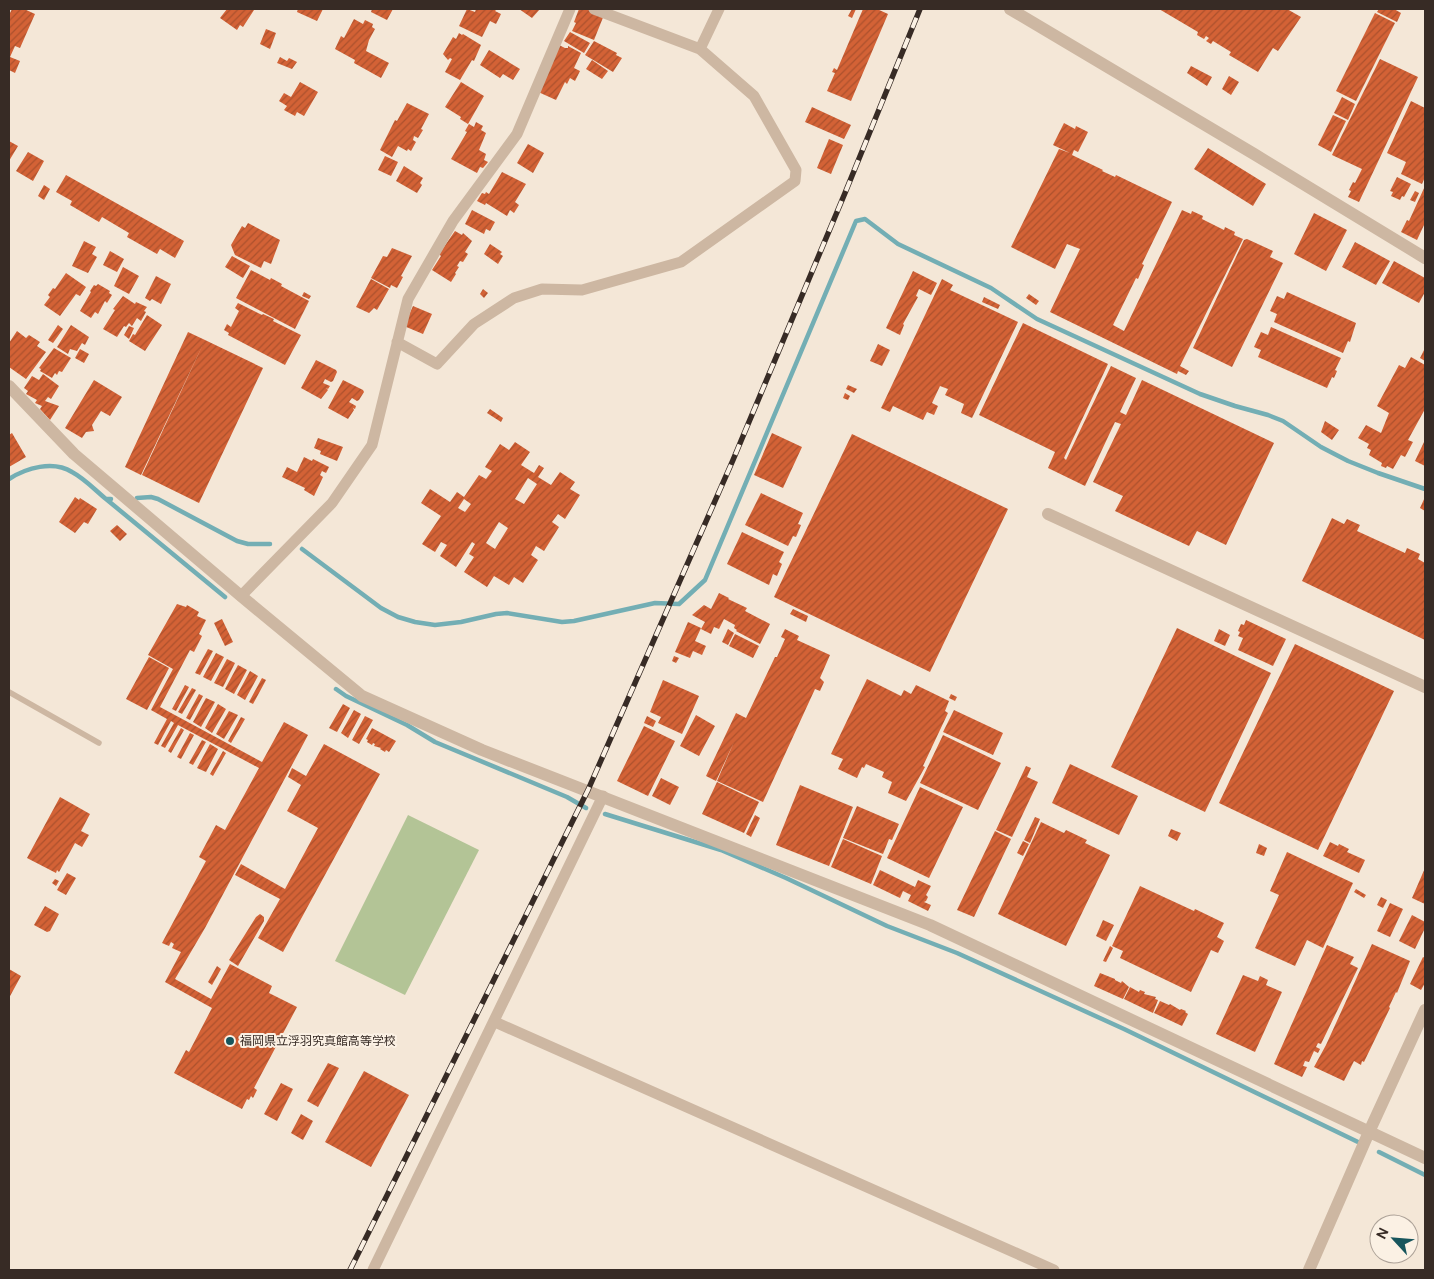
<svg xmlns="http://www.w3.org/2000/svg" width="1434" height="1279" viewBox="0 0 1434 1279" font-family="'DM Sans','Noto Sans JP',sans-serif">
	<defs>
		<pattern id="building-hatch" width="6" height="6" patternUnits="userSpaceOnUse" patternTransform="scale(1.25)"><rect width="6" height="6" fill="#d36236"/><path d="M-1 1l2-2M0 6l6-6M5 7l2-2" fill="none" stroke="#ac512d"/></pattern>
	</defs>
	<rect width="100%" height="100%" fill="#f4e7d7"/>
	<path fill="#b3c496" d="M408,815L479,850L405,995L335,961Z"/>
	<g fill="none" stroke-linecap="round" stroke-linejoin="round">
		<path stroke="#73aeb4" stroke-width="4.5" d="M9,479C26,468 53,460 72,472C85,479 95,490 106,499H111
			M137,498L151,497L158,499L237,541L248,544H270
			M106,499L225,597
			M302,549L381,608L398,617L415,622L435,625L461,622L496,614L507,613L562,622L574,621L655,603L679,604L705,580L856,221L865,219L898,244L991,288L1037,319L1200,394L1235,406L1268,415L1283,421L1321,447L1348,461L1378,473L1425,489
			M336,689L346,696L407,725L435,742L567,797L586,808
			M605,814L721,850L786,878L887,926L957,953L1124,1029L1358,1142
			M1379,1152L1425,1175"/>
	</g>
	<path fill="url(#building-hatch)" fill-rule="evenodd" d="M12,9H24L35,14L20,48L15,46L10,57L20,61L15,73L9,70V15Z
		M227,9H253L254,10L243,27L240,25L237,30L220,18Z
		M298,9H323L317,21L297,12Z
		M372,9H393L387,20L371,12Z
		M467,9L475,12L476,9H497L495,11L501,14L496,24L490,21L482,37L459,26Z
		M519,9H540L532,18Z
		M579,9H588L604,15L594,40L572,31L576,23L574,22Z
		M852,9H856L852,18L848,16Z
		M863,9H877L888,14L851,101L827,91L835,73L832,72L834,68L837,70Z
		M1159,9H1287L1301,17L1278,51L1273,48L1258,72L1229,55L1231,52L1213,41L1211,44L1206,41L1209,38L1206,36L1204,39L1197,35L1198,32Z
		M1379,9H1394L1401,13L1397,22L1377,12Z
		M1375,13L1395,23L1356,101L1336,91Z
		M354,19L363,24L365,20L373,24L372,27L375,29L369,40L366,51L389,63L381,78L354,63L355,60L335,49L341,36L344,38Z
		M266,29L276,33L270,49L260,44Z
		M570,32L590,43L584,53L564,41Z
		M459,33L462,35L463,34L481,45L474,61L472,60L460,80L445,72L452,59L450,58L448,60L443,54L453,37L456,39Z
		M594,41L617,53L616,55L622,58L613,72L585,55Z
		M559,45L565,48H568V46L581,53L574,68L580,71L575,81L570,78L567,84L565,82L556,100L536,91Z
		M489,50L520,69L513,80L503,74L500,78L480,65Z
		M280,57L287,61L289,58L297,62L292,69L277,63Z
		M1380,59L1418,77L1359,202L1348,197L1351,191L1349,190L1353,182L1355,183L1362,169L1332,155Z
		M592,60L608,71L602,79L586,69Z
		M1191,66L1212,77L1207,86L1187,73Z
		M1229,76L1239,82L1231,95L1222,89Z
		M300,82L318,92L304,116L297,112L295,116L284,110L287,106L279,101L284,93L291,97Z
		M461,82L484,96L468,124L460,119L461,117L445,107Z
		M1342,97L1355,104L1348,120L1334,113Z
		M1411,101L1425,108V177L1422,184L1401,174L1406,162L1387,153Z
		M407,103L429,114L421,129L423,130L418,138L414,136L413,140L416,142L411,151L408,149L407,151L398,146L392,157L380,150L395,120L397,121Z
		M812,107L851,125L844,139L805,122Z
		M1333,115L1346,121L1331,152L1318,145Z
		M476,122L483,126L481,130L486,133L479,150L486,154L484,160L488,162L483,168L480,167L477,173L451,159L467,132L465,131L469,124L474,127Z
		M1064,123L1075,129L1076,126L1088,132L1078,152L1074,150L1072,155L1103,170L1102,171L1115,177L1116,175L1172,202L1142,264L1144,265L1138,279L1136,278L1113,325L1124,331L1182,210L1191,214L1192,211L1203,216L1202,219L1224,230L1225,227L1235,232L1234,235L1243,239L1180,366L1189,371L1186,375L1178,371L1177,374L1050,312L1080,249L1067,244L1055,269L1011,247L1059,149L1070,153L1053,145Z
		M829,139L843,145L831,174L817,168Z
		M9,141L18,146L9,161Z
		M528,144L544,153L533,173L517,163Z
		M1208,148L1266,184L1253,206L1194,169Z
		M28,152L44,161L33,181L16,171Z
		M385,156L398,162L391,176L378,170Z
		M404,166L423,178L420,183L422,185L417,193L396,181Z
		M502,172L526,184L515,202L519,205L514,213L510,210L507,216L486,203L485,205L477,201L482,193L485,194L486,192L489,194Z
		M66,175L184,241L175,258L160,249L157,254L127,237L129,233L102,217L99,222L70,205L72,201L56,192Z
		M1397,177L1411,184L1404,197L1402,196L1400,200L1391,196L1393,192L1390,191Z
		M44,185L50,189L44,200L38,196Z
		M1425,186V226L1424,225L1417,240L1401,232L1407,220L1409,221Z
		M1415,191L1419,193L1415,202L1410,200Z
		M472,210L495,222L490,231L486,229L484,234L465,224Z
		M1314,213L1347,230L1326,271L1294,254Z
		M248,223L280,240L271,264L264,261L261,268L235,255L231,245L242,226L245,228Z
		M455,231L462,235L463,233L472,241L465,252L468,254L463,262L460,261L457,266L459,267L455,273L456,274L451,282L432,270L441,256L439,254Z
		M1247,239L1273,251L1270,257L1283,263L1232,367L1193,348L1244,240Z
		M84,241L96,247L92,254L97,257L88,273L72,266Z
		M1355,242L1390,261L1376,285L1342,267Z
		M490,244L502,252L500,254L503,256L498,264L484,254Z
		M392,248L412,256L401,276L403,277L397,288L391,285L390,288L371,278L383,256L387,257Z
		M110,251L124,259L117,272L103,265Z
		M232,256L250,266L243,278L225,267Z
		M1394,261L1425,278V292L1419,303L1382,283Z
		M123,267L139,276L129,294L114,286Z
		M251,270L270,280L271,278L282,284L281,286L309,301L295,329L236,298Z
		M913,271L937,283L931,295L919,289L916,296L918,297L903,324L904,325L900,335L886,328Z
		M66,273L86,287L80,296L76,294L60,316L44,305L50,297L48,295L53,288L55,289Z
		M156,276L171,284L161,304L152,299L150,301L145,298Z
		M371,279L389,289L377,310L374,308L369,313L356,307Z
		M942,279L953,285L950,290L1018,322L972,418L961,413L964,404L945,395L948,389L940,386L932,403L938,406L934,415L927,412L923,420L893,406L890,412L881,408L884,402Z
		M98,284L110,291L109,293L112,295L107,303L105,301L98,314L95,312L91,318L80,311L91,292L90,291L94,285L96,286Z
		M483,289L488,293L484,298L480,294Z
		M304,292L311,296L309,299L302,296Z
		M1287,292L1356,323L1350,342L1348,341L1343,353L1274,322L1277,314L1270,311L1277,296L1284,299Z
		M1029,294L1039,301L1036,305L1026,298Z
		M123,296L135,304L136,302L147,307L144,311L146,312L141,321L137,318L132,326L129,323L126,327L124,326L117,337L103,329L115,310L113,309Z
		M984,297L1000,305L998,309L982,302Z
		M238,303L262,315L263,314L274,319L273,321L301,335L285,365L228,335L229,333L224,330L227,324L231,327L239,311L235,308Z
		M413,306L432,314L423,334L404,326Z
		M147,315L162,325L145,351L129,341L133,334L135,335Z
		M1023,323L1108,364L1064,458L1066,460L1111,366L1136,378L1120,412L1126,415L1142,380L1274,443L1226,545L1197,531L1189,546L1115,511L1123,496L1093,482L1121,424L1115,422L1085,486L1048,468L1055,452L979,415Z
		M58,325L63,329L53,343L48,340Z
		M71,325L89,337L85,345L82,343L77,351L70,349L68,354L57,347Z
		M129,326L134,328L129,339L124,335Z
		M1271,327L1341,358L1335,370L1337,371L1334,378L1332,377L1327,388L1258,357L1261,350L1254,347L1261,332L1268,335Z
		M17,331L26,338L29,335L40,342L37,346L46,352L26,379L9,367V343Z
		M188,332L205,340L141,475L125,467Z
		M205,340L263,368L199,503L142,475Z
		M878,344L890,350L882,366L870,361Z
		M54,348L71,358L62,372L59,371L57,375L55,373L52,378L40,371L41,369L39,368Z
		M1425,348V361L1420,358Z
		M80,349L89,354L84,363L75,358Z
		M1411,357L1425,365V409L1408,440L1413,442L1405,457L1401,455L1393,469L1387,466L1386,468L1381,466L1382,463L1369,455L1371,450L1367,448L1369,444L1358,438L1366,425L1381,433L1389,413L1377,406L1399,365L1405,368Z
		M316,360L336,370L337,372L333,381L331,382L325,379L323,383L330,386L328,389L326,388L328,390L321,399L301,388Z
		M43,374L59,386L51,399L48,397L45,401L59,406L50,420L40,409L42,406L35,403L37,400L26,394L28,391L24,388L32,376L39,380Z
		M94,380L122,397L110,416L101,411L92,425L94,431L86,432L82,438L65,428Z
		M343,380L363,390L364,392L359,400L357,401L352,398L349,402L356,406L355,409L353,408L354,410L348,419L328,408Z
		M848,385L857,389L854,393L846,389Z
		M845,393L850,396L848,400L843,398Z
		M490,409L503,418L501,422L487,413Z
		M1325,421L1339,430L1332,440L1321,432Z
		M12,433L26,457L9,467V435Z
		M772,433L802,447L783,488L754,475Z
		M852,434L1008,509L930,672L774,597Z
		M318,438L343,447L337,461L320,454L321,451L314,448Z
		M515,442L530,452L521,465L534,473L539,465L544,468L538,477L551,485L560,472L575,482L570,489L580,495L565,519L558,514L552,522L559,527L544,551L536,546L531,555L538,560L523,583L514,577L509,585L494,576L487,587L464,572L474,557L469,554L475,544L472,542L456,567L440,556L447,545L441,542L435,552L422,544L441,516L421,503L430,489L450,502L457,492L464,497L479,475L486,479L492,471L485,467L500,444L509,450ZM528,478L537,484L524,504L515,499ZM464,499L471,504L465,512L458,508ZM499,522L508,528L495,549L486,543Z
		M1424,442L1425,443V466L1415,461Z
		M304,457L312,461L313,459L329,467L326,473L322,471L320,475L323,477L314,496L304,490L305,488L282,477L287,467L297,472Z
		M761,493L803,513L798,524L801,525L796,537L793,536L788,546L745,525Z
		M75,497L79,500L80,498L97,509L88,524L84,522L75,533L59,522Z
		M1425,497V511L1420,508Z
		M1332,518L1344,524L1347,519L1360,525L1357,531L1405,553L1407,548L1420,554L1418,559L1425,563V640L1302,581Z
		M117,525L127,534L120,541L110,531Z
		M742,532L784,552L779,562L782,564L777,576L773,574L769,585L727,564Z
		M719,593L729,598L728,599L747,608L745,611L770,624L760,644L736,631L737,630L734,628L735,625L724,619L719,629L714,627L711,634L701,629L705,622L692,615L704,605L711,609Z
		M177,604L186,607L187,605L199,612L197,616L206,620L199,634L202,636L194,652L190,650L160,707L262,762L284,722L308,735L205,928L175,979L211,999L230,964L272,986L269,993L297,1007L254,1088L257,1090L253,1098L251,1096L249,1100L247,1099L242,1109L174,1073L186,1050L189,1052L212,1008L165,982L181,952L172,948L174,944L171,942L169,946L162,943L206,861L199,857L216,825L225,830L259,768L178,725L165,748L161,746L174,723L171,721L158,745L154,743L167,719L151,710L173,669L148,655Z
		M793,609L808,616L806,622L790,614Z
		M222,619L233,642L225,646L214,623Z
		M1246,620L1286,639L1273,666L1238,650L1243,638L1238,636L1240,632L1238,631L1241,624L1244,625Z
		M688,622L701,628L695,641L706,646L702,655L693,651L690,658L675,652Z
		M1177,628L1271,673L1205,812L1111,767Z
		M728,629L734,633L728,645L722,642Z
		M785,629L799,636L797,640L830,655L820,678L824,682L820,691L815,689L763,802L717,781L734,742L716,781L706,776L736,713L746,718L775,657H777L785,639L781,637Z
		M1219,629L1230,635L1225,646L1214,641Z
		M735,634L759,646L753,658L729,646Z
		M1295,644L1394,691L1318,850L1219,803Z
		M208,649L213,651L200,675L195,673Z
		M216,653L224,657L211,681L203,677Z
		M674,656L679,658L676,663L672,661Z
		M149,657L169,668L147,710L126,699Z
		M227,659L235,663L223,687L214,683Z
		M238,665L247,670L234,694L225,689Z
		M250,671L258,676L245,700L237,695Z
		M262,678L266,680L253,704L249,702Z
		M867,679L901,696L904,690L911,694L916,685L949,701L945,711L948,713L923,766L925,767L906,801L888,793L892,782L882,777L884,772L866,764L864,768L862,767L857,778L838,769L843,759L831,754Z
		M663,680L699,696L682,734L658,723L661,717L650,712Z
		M185,685L189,687L176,711L172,709Z
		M192,688L196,690L182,714L178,712Z
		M199,694L203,696L190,720L186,718Z
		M951,694L957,697L955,701L949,698Z
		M206,698L215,702L201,727L193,722Z
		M218,704L226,709L212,733L205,728Z
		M343,704L350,708L337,732L329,728Z
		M354,710L361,714L348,738L341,733Z
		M954,710L1003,733L993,755L943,732Z
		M229,711L238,715L224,739L216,734Z
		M696,715L715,726L699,756L680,746Z
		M365,716L373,720L359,744L352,740Z
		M647,716L656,721L653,727L644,723Z
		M241,717L245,719L231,743L228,741Z
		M644,726L675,741L648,796L617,781Z
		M181,728L184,730L171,753L168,751Z
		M372,728L396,741L389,752L386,750L385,752L380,749L381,748L374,746L375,744L373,743L372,745L367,742L368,740L366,739Z
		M190,733L194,735L181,759L177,757Z
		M943,735L1001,763L978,810L920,783Z
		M202,740L206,742L193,765L189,763Z
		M210,744L218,749L206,772L197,768Z
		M324,744L380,774L283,952L258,938L280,899L235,875L241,864L285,889L318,828L287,811L301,785L288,777L292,768L306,776Z
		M223,751L226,753L213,776L210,774Z
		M1070,764L1138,796L1119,835L1052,803Z
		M1026,766L1031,768L1027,777L1038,782L1012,837L996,830Z
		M661,778L679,787L670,805L652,796Z
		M717,782L759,802L744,833L702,814Z
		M800,785L853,807L829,866L776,845Z
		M920,787L963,807L929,878L887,858Z
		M60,797L90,814L81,831L89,835L82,847L75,843L59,872L57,870L56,873L27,858Z
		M857,806L899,824L892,840L889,839L883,854L843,838Z
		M755,815L760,818L751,837L746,834Z
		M1035,817L1040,819L1030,843L1024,840Z
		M1041,822L1064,833L1066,830L1087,840L1085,843L1110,855L1066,946L998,914Z
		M1171,829L1181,833L1177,841L1168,836Z
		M995,831L1011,839L974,917L957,910Z
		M843,839L882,856L871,884L831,867Z
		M1023,841L1029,844L1023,856L1017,853Z
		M1330,842L1338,846L1339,844L1349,849L1347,852L1365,860L1359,873L1323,856Z
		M1259,844L1267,848L1264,856L1256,853Z
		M1287,852L1353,883L1323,948L1307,940L1295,966L1255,948L1279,895L1270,891Z
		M1425,868V904L1412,898Z
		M880,870L915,887L918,880L931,886L926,895L928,897L926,901L924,902L931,905L928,911L908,901L911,895L903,891L900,898L873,885Z
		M67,873L76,878L66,895L57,890Z
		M55,879L59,881L56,886L52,883Z
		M1140,886L1194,911L1195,909L1224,923L1217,937L1224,941L1218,953L1211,950L1191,992L1120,958L1123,951L1112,946Z
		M1356,889L1366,895L1364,898L1354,892Z
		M1381,897L1387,900L1383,908L1377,905Z
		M1390,903L1403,909L1390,937L1377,931Z
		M45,906L59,914L50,931L47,932L34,925Z
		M260,914L264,917V921L238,966L229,960L256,917Z
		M1412,915L1425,922V928L1415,949L1399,941Z
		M1103,920L1114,925L1106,941L1096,936Z
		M1372,944L1410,961L1397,993L1396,992L1389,1007L1390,1008L1364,1062L1362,1061L1361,1065L1354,1061L1344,1081L1314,1067L1326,1045Z
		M1327,945L1354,957L1350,964L1358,968L1321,1044L1318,1043L1316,1047L1320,1049L1318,1053L1314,1051L1309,1062L1305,1061L1303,1066L1307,1067L1302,1077L1274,1064Z
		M1110,946L1113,948L1106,962L1103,961Z
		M1423,957L1425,958V983L1421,990L1410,984Z
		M217,966L221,969L212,985L208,982Z
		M9,969L21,976L9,998Z
		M1100,973L1115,979V980L1121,983L1122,981L1129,987L1123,999L1094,986Z
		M1243,975L1258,981L1260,976L1268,980L1266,985L1282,992L1255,1052L1216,1034Z
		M1130,987L1139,992L1140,990L1145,992L1144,994L1156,997L1155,999L1158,1000L1153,1013L1124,999Z
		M1160,1001L1169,1005L1170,1004L1180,1010L1181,1009L1186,1011L1185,1012L1188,1014L1182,1026L1154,1013Z
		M328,1063L339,1068L318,1107L307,1101Z
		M364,1071L409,1095L371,1167L325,1142Z
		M281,1083L293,1089L277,1121L264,1114Z
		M301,1114L313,1121L303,1140L291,1133Z"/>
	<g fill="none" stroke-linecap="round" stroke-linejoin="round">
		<path stroke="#cdb7a2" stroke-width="5.5" d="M9,692L99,743"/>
		<path stroke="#cdb7a2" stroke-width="11" d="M594,9L700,49L719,9
			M397,342L437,364L474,324L514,298L542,289L582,290L681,262L795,181L796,170L754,96L700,49
			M241,596L332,503L372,445L408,299L453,221L517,134L570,9
			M495,1022L1054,1270
			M373,1270L603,796"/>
		<path stroke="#cdb7a2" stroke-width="12" d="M1010,9L1254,154L1425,258
			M9,386L74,454L241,596L362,696L482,750L930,925L1425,1158
			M1048,514L1425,687
			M1309,1270L1369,1132L1425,1010"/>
		<defs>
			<path id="rail" d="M350,1270L588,790L733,460L845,193L920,9"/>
		</defs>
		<use href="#rail" stroke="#372b25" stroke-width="5.5"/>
		<use href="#rail" stroke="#fbf1e4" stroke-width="4" stroke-dasharray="11" stroke-linecap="butt"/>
	</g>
	<circle fill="#17555c" stroke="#fbf1e4" stroke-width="2" cx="230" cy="1041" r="5"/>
	<g text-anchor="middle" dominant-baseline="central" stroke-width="4" stroke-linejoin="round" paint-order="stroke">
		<g font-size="12" fill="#372b25" stroke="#fbf1e4" text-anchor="start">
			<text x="240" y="1041">福岡県立浮羽究真館高等学校</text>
		</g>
	</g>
	<rect width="1434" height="1279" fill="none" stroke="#372b25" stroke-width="20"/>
	<g transform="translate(1394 1239) rotate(296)"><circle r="24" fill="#fbf1e4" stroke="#ada298"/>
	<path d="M0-4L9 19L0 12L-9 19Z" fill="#17555c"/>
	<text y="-8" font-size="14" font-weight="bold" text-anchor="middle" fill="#372b25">N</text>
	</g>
</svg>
